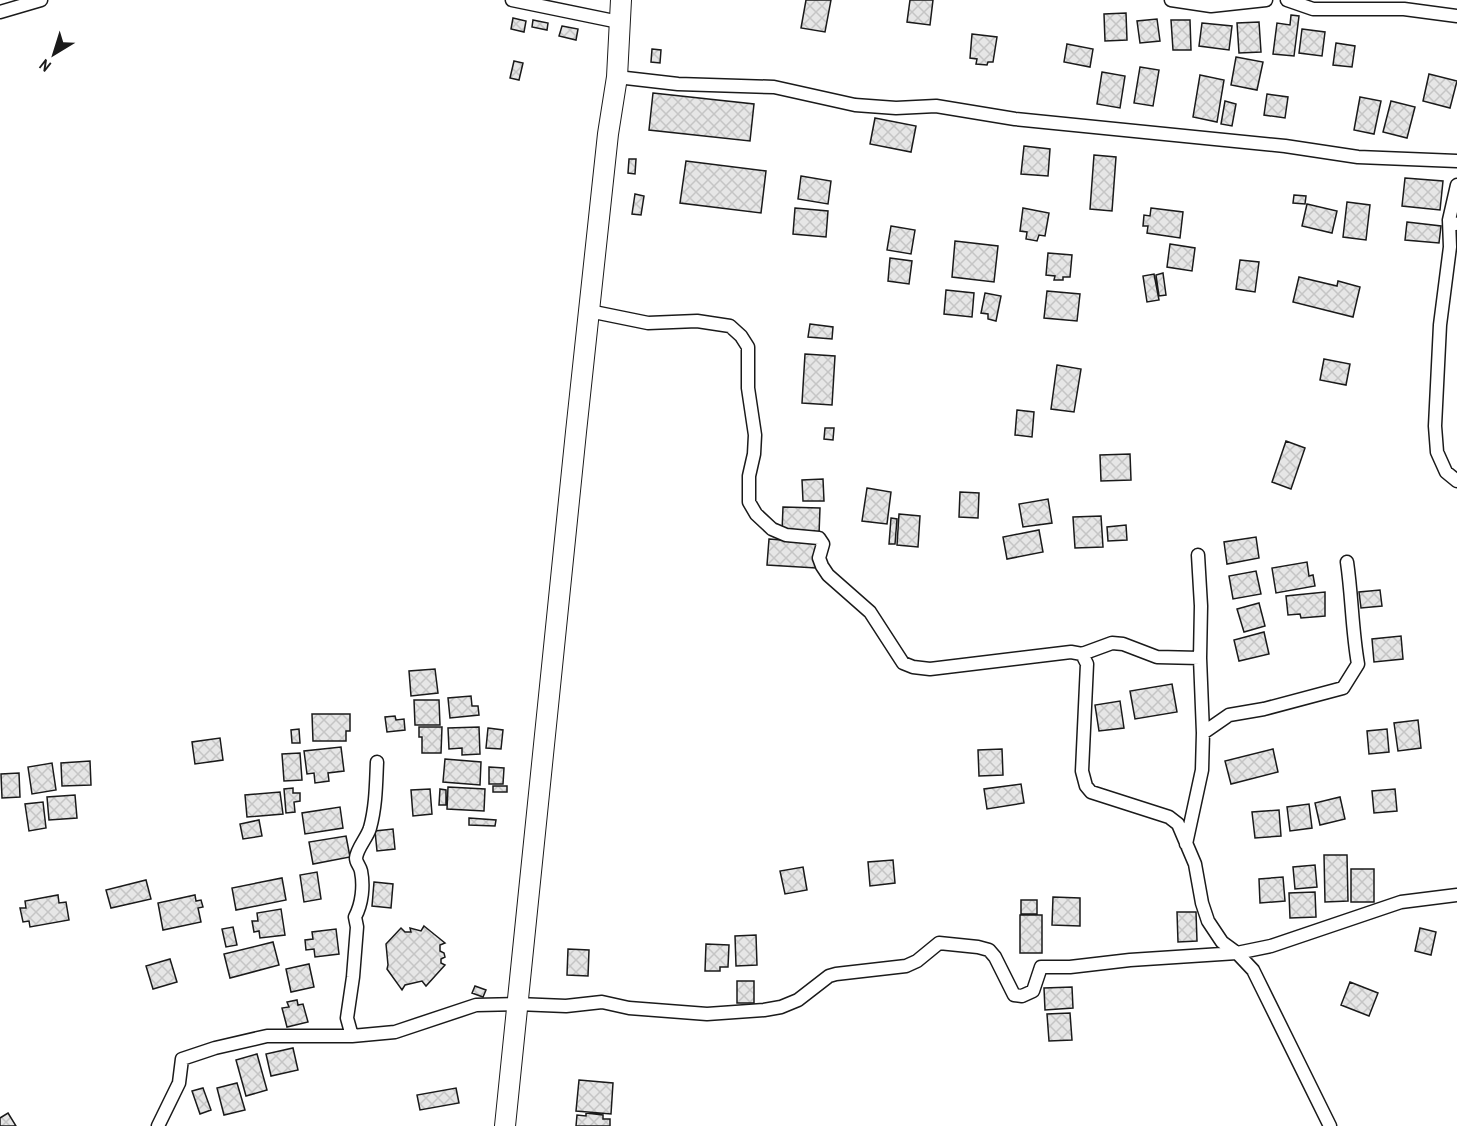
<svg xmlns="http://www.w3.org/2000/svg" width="1457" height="1126" viewBox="0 0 1457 1126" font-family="'Archivo Narrow',sans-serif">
	<defs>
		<pattern id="building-cross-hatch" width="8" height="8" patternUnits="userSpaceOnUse" patternTransform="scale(1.5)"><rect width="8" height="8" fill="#e6e6e6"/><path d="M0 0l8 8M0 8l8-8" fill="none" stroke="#c5c5c5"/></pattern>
	</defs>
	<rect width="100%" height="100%" fill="#fff"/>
	<path fill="url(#building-cross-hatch)" stroke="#1a1a1a" stroke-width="1.5" d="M806,0H831L825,32L801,28Z
		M910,0H933L930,25L907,22Z
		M1126,13L1127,40L1105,41L1104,14Z
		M1291,15L1299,16L1294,56L1273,54L1277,23L1290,25Z
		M513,18L526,21L524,32L511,29Z
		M1157,19L1160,41L1140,43L1137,21Z
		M533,20L548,23L547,30L532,27Z
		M1171,20H1190L1191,50H1173Z
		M1259,22L1261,52L1239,53L1237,23Z
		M1202,23L1232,26L1229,50L1199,46Z
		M562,26L578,29L576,40L559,36Z
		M1302,29L1325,32L1322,56L1299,53Z
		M972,34L997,37L993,62H988L987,65L976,64L977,59L970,58Z
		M1336,43L1355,46L1352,67L1333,65Z
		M1067,44L1093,49L1090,67L1064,62Z
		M652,49L661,50L660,63L651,62Z
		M1236,57L1263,62L1257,90L1231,85Z
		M514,61L523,63L519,80L510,78Z
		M1140,67L1159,70L1153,106L1134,103Z
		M1102,72L1125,76L1120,108L1097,104Z
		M1429,74L1457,81L1450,108L1423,101Z
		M1200,75L1224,80L1217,122L1193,117Z
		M653,93L754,104L750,141L649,130Z
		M1267,94L1288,97L1285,118L1264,115Z
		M1360,97L1381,101L1374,134L1354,130Z
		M1225,101L1236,104L1232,126L1221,124Z
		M1391,101L1415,107L1407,138L1383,132Z
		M875,118L916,126L911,152L870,144Z
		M1024,146L1050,149L1048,176L1021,174Z
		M1094,155L1116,157L1112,211L1090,209Z
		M629,159H636L635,174L628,173Z
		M686,161L766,171L761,213L680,203Z
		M801,176L831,181L828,204L798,199Z
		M1405,178L1443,181L1440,210L1402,206Z
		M635,194L644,196L641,215L632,214Z
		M1294,195L1306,196L1305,204L1293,203Z
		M1347,202L1370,205L1366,240L1343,237Z
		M1307,204L1337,211L1332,233L1302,226Z
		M795,208L828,211L826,237L793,234Z
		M1023,208L1049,213L1045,236L1039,235L1037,241L1026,239L1027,232L1020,231Z
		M1151,208L1183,212L1180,238L1147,233L1148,226H1143L1144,215L1150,216Z
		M1407,222L1441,226L1439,243L1405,240Z
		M891,226L915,230L911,254L887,250Z
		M955,241L998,246L994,282L952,277Z
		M1170,244L1195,248L1192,271L1167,267Z
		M1048,253L1072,255L1070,277H1063V280H1054L1055,276L1046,275Z
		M890,258L912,261L909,284L888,281Z
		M1240,260L1259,262L1255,292L1236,289Z
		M1163,273L1166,295L1159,296L1156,275Z
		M1154,274L1159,300L1147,302L1143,276Z
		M1299,277L1337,286L1338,281L1360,287L1353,317L1293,302Z
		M946,290L974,293L972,317L944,314Z
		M1047,291L1080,294L1077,321L1044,318Z
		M985,293L1001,296L996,321L988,319V314L981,313Z
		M810,324L833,327L832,339L808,337Z
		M805,354L835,356L832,405L802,403Z
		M1324,359L1350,364L1346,385L1320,380Z
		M1057,365L1081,369L1074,412L1051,409Z
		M1017,410L1034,412L1032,437L1015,435Z
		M825,428H834L833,440L824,439Z
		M1286,441L1305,448L1291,489L1272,482Z
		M1130,454L1131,480L1101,481L1100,455Z
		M823,479L824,501H803L802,480Z
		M867,488L891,492L887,524L862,521Z
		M960,492L979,493L978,518L959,517Z
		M1048,499L1052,523L1023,527L1019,504Z
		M783,507L820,508L819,534L782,532Z
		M899,514L920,516L918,547L897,545Z
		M1101,516L1103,547L1075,548L1073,517Z
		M891,518L897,519L895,544H889Z
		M1126,525L1127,540L1108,541L1107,527Z
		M1039,530L1043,552L1007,559L1003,537Z
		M1256,537L1259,558L1227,564L1224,542Z
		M769,539L818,543L816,568L767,565Z
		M1307,562L1309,576L1313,575L1315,586L1276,593L1272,568Z
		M1256,571L1261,594L1233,599L1229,576Z
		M1380,590L1382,606L1361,608L1359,592Z
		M1325,592V616L1301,618L1300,614L1288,615L1286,596Z
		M1259,603L1265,626L1244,632L1237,609Z
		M1264,632L1269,654L1239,661L1234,640Z
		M1401,636L1403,659L1374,662L1372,639Z
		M435,669L438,693L411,696L409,671Z
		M1172,684L1177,712L1135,719L1130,691Z
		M471,696L472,706H478L479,715L450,718L448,698Z
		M414,700H439L440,725H415Z
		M1120,701L1124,728L1099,731L1095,705Z
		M312,714H350V731H346V741H313Z
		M395,716L396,720L404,719L405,730L387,732L385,717Z
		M1418,720L1421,748L1398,751L1394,723Z
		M419,727H442L441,753H422V737H419Z
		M479,727L480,754L462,755V748L449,749L448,728Z
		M488,728L503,730L501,749L486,748Z
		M299,729L300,743H292L291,730Z
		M1387,729L1389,752L1369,754L1367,731Z
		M220,738L223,760L195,764L192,742Z
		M341,747L344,771L328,773L329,781L315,783L314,773L307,774L304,751Z
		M1002,749L1003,775L979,776L978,750Z
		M1273,749L1278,772L1231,784L1225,761Z
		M300,753L302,780L284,781L282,754Z
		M445,759L481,762L480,785L443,782Z
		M90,761L91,785L62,786L61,763Z
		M52,763L56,790L32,794L28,767Z
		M489,767L504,768L503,784H489Z
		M19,773L20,797L2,798L1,774Z
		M1021,784L1024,803L987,809L984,789Z
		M493,786H507V792H493Z
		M448,787L485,789L484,811L447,809Z
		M293,788V793H300V801L294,802L295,812L286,813L284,789Z
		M430,789L432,814L413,816L411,790Z
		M440,789L446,790V805H439Z
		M1395,789L1397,811L1374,813L1372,791Z
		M280,792L283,814L247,817L245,795Z
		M75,795L77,818L49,820L47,797Z
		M1340,797L1345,819L1320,825L1315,803Z
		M43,802L46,828L29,831L25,804Z
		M1309,804L1312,828L1290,831L1287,807Z
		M340,807L343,828L305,834L302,813Z
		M1279,810L1281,836L1255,838L1252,812Z
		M469,818L496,820L495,826L469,825Z
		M259,820L262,836L243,839L240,824Z
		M393,829L395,849L377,851L375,831Z
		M346,836L350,857L313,864L309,842Z
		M1324,855H1347L1348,901L1325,902Z
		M893,860L895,883L870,886L868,862Z
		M1315,865L1317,887L1295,889L1293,867Z
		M803,867L807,890L785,894L780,871Z
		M1351,869H1374V902H1351Z
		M317,872L321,899L304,902L300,875Z
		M1283,877L1285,901L1260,903L1259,879Z
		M282,878L286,900L236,910L232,888Z
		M146,880L151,899L111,908L106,890Z
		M374,882L393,884L391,908L372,906Z
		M1315,892L1316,917L1290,918L1289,893Z
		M58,895L59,903L66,902L69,920L30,927L29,921L23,922L20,908H26L25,901Z
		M195,895L196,901L201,900L203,907L198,908L201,922L163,930L158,903Z
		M1053,897L1080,898V926L1052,925Z
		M1021,900H1037V914H1021Z
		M281,909L285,935L260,938L259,931L254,932L252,921H258L257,913Z
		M1177,912H1196L1197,941L1178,942Z
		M1020,915H1042V953H1020Z
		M424,926L445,943L440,945V951L444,953L445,957L441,959V963L445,965L426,986L422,981L405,985L402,990L387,969L388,965L386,944L401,928L405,932H411L410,928L421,931Z
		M233,927L237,945L226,947L222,929Z
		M1420,928L1436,932L1431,955L1415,951Z
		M336,929L339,954L315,957L314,949L306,950L305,940L313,939L312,932Z
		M756,935L757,965L736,966L735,936Z
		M273,942L279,965L230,978L224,954Z
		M706,944L729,945L728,967H720V971H705Z
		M568,949L589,950L588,976L567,975Z
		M170,959L177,982L153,989L146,966Z
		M309,964L314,987L291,992L286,969Z
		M737,981H754V1003H737Z
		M1350,982L1378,993L1369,1016L1341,1005Z
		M475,986L486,990L483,997L472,993Z
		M1072,987L1073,1008L1045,1010L1044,988Z
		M297,1000L298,1005L303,1004L308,1022L287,1027L282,1008L289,1007L287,1002Z
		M1070,1013L1072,1040L1049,1041L1047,1014Z
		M293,1048L298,1070L271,1076L266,1054Z
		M257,1054L267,1090L246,1096L236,1060Z
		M579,1080L613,1083L611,1114L576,1111Z
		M237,1083L245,1110L224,1115L217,1088Z
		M203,1088L211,1110L200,1114L192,1091Z
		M456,1088L459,1103L420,1110L417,1095Z
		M8,1113L16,1126H0V1118Z
		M586,1113L603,1115V1119H610V1126H576L577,1115L586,1116Z"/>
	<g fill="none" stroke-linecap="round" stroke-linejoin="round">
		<defs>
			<path id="minor" d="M512,0L619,22
				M1171,0L1211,6L1266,0
				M1287,0L1313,9H1404L1457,16
				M0,12L41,0
				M617,77L678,84L774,87L855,105L896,108L936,106L1015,119L1285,146L1358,157L1457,161
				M1449,220L1450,247L1440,325L1435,426L1437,452L1446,472L1457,481
				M1455,224L1449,220L1457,185
				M589,311L648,323L697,321L730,326L741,336L748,347V388L755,435L754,454L749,476V502L756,514L772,529L786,535L819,538L823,544L819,558L822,566L828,575L870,612L903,663L913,667L930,669L1071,652L1082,654L1112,643L1123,644L1157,657L1200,658L1203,733
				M1198,555L1201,606L1200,658
				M1082,654L1087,664L1082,771L1086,786L1091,792L1169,817L1178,824L1195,864L1202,903L1208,921L1222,942L1237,953L1253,970L1330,1126
				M1186,844L1202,770L1203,733L1229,715L1264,709L1343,688L1358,664C1352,630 1352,596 1347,562
				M352,1036L347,1018L353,977L357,927L355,917C362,904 364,886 361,871C360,866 356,863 356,858C357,848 367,838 370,828C376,806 376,784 377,762
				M158,1126L179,1083L182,1059L215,1048L267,1036H352L395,1032L476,1005L517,1004L566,1006L602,1002L629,1008L707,1014L764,1010L781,1007L798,1000L829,976L836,974L906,966L917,961L939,943L978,947L989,950L995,957L1014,995L1022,996L1033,991L1041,967H1070L1130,960L1237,953L1271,946L1401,902L1457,895"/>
			<path id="primary" d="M505,1126L576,432L608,134L617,77L621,0"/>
		</defs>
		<use href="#minor" stroke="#1a1a1a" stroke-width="15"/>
		<use href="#primary" stroke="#1a1a1a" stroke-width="22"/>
		<use href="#minor" stroke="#fff" stroke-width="12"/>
		<use href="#primary" stroke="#fff" stroke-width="20"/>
	</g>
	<g transform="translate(54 54) rotate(218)" stroke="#ffffff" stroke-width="4.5" paint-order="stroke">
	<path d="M0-4.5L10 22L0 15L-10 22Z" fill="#1a1a1a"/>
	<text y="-9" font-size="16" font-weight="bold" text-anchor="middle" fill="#1a1a1a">N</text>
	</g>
</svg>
